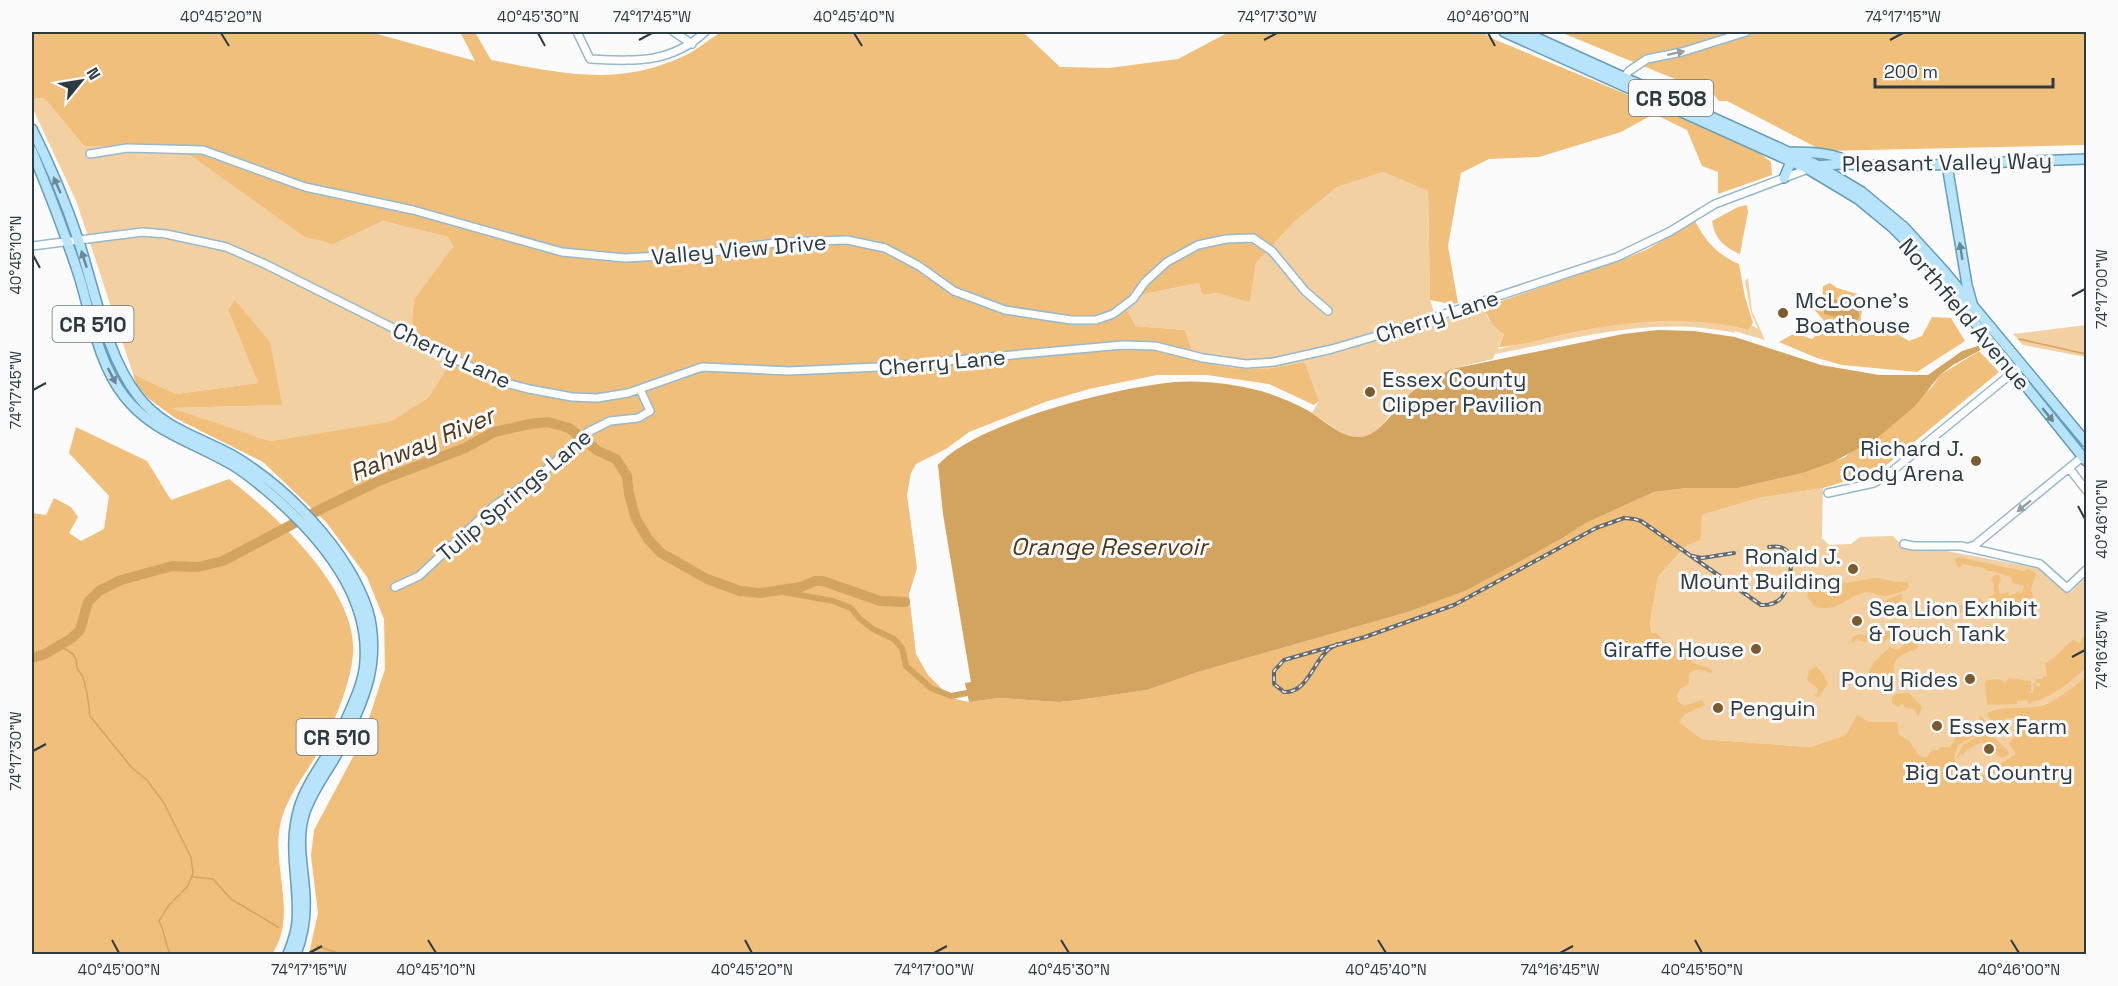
<svg xmlns="http://www.w3.org/2000/svg" width="2118" height="986" viewBox="0 0 2118 986" font-family="'Space Grotesk',sans-serif">
	<rect width="100%" height="100%" fill="#fbfbfb"/>
	<path fill="#f2d0a2" d="M44,98L84,146L179,147L334,244L383,221L448,237L453,248L414,299L412,321L454,357L428,398L390,423L270,441L168,408L282,405L228,310L258,383L176,394L133,374L77,203L32,107V99Z
		M1383,172L1428,191L1430,300L1437,321L1484,307L1488,319L1504,333L1498,349C1543,340 1588,328 1634,321C1668,316 1714,321 1748,330L1751,325L1758,329L1751,313L1745,281L1748,278L1752,311L1765,340L1734,331L1735,333C1650,315 1576,339 1495,354L1493,359C1466,365 1442,370 1419,386C1411,392 1402,400 1395,408C1385,420 1379,435 1361,437C1344,439 1326,421 1312,413L1319,401L1305,362L1266,369L1233,368L1196,361L1185,330L1136,326L1127,310L1144,294L1199,283L1202,295L1217,293L1250,301L1256,263L1294,222L1337,187Z
		M2086,325V357L2023,345L2013,334Z
		M1823,488L1822,538L1829,545L1851,544L1860,537L1893,536L1905,548L1925,550H1941L2038,568L2070,593L2086,577V676L2058,700L2035,707L2025,757L1983,790L1928,757L1920,756L1910,741L1899,734L1896,722H1869L1847,735L1810,747L1702,739L1672,717L1650,623L1658,577L1684,549L1702,515L1759,498Z"/>
	<path fill="#f1bf7c" d="M32,32H370L475,61L460,32H475L491,60C559,73 616,87 682,57C696,51 708,40 721,32H1023L1060,67L1109,68L1178,59L1229,32H1482L1491,38L1749,145L1771,162L1772,175L1718,194V172L1702,166L1687,130L1654,114L1621,132L1539,157L1489,159L1461,173L1448,246L1458,303L1451,304L1430,300L1428,191L1383,172L1337,187L1294,222L1256,263L1250,302L1217,293L1202,295L1199,283L1144,294L1127,310L1136,326L1185,330L1196,361L1233,368L1266,369L1305,362L1319,401L1314,405L1269,384L1207,375H1157L1089,389L1045,402L969,432L946,449L916,464L911,473L907,495L917,568L909,594L916,654L928,675L951,698L969,702L999,698L1059,702L1079,700L1147,690L1198,672L1408,612L1455,594L1561,539L1586,523L1654,492L1687,488H1738L1803,473L1845,457L1932,387L1940,375L1979,351L1999,372L1878,472L1823,488L1759,498L1702,515L1700,540L1687,545L1658,577L1650,623L1652,633H1657L1661,639L1678,651L1688,648V653L1693,663L1711,669L1713,671L1711,673C1702,671 1697,666 1689,674V684L1680,689L1677,695L1678,702L1684,706L1702,700L1705,705L1685,714L1679,722L1702,739L1810,747L1846,735L1857,715L1869,722H1897L1899,734L1910,741L1920,756L1927,757L1932,750H1938L1940,747H1950L1956,737L1955,728L1957,724L1963,727L1972,723L1974,725L1977,735L1958,745L1954,759L1966,773L1964,774L1966,776L1968,775L1973,781L2016,754L2009,744L2021,728L2020,723L2014,718H2008L1992,725L1987,713C2002,706 2019,709 2034,707C2056,704 2070,689 2086,676V954H309L318,913L311,856L314,830L362,740L385,669L384,619L367,577L326,522L263,462L175,418L148,398L136,384L133,374L176,394L258,383L228,310L235,300L270,342L282,405L171,408L270,441L390,422L428,398L454,357L422,340L412,321L414,299L453,247L448,237L383,221L334,244L305,237L179,147L84,146L44,98L32,99Z
		M1560,32H2086V145L1823,151L1727,101H1719L1714,95Z
		M1747,205L1748,212L1740,254C1724,247 1715,239 1712,221L1738,207Z
		M1695,221C1706,242 1718,255 1739,264L1745,297L1753,323L1748,330C1686,314 1624,321 1562,335C1540,340 1520,346 1499,347L1504,334C1493,327 1488,319 1484,307L1629,257L1648,249Z
		M1830,283L1837,288L1861,295L1862,309L1859,333L1876,335L1884,326L1909,341L1922,336L1932,317L1951,318L1965,341L1917,372L1842,365L1817,358L1779,342L1795,333L1812,339L1822,330L1824,321L1814,309L1822,303L1823,286Z
		M76,427L147,461L171,500L229,479C276,515 359,591 353,655C350,683 338,713 326,737C313,767 286,793 280,826C272,869 298,916 272,954H32V513L46,515L54,498L71,507L78,517L69,533L81,541L104,529L109,496L69,453Z
		M1959,557L2023,571L2029,569L2036,574L2031,589L2034,600L2032,609L2016,608L1990,600L1989,597L1994,594V584L1991,580L1994,575H1999L2001,579L1998,586L2000,594L2008,592L2009,596L2018,592L2022,593L2024,586L2012,583L2011,577L1993,571H1987L1984,568L1962,564L1961,567L1957,566L1955,559Z
		M1876,578C1890,580 1893,583 1908,582V588L1906,590C1900,592 1890,596 1883,596C1873,594 1871,590 1860,594C1842,600 1837,612 1815,607L1807,597L1810,583L1821,584L1822,592L1829,594L1834,592L1836,583C1850,584 1862,579 1876,578Z
		M1901,594L1903,595L1901,600L1892,608L1889,607L1883,601Z
		M1980,598L1982,601L2007,608L2008,611L1958,613L1952,611L1951,608Z
		M1890,626L1895,628L1896,631L1880,646L1877,640Z
		M1925,629L1927,633L1921,638L1917,649C1908,652 1896,655 1894,666C1893,673 1896,675 1891,680L1883,681L1868,674L1874,662L1890,647L1897,650L1901,648L1907,641L1903,638L1908,634Z
		M1880,630L1882,632V635L1865,642L1857,639L1853,643L1851,642L1853,637L1859,634L1864,635Z
		M2086,632V668C2069,683 2051,699 2028,703L2027,700L2017,701V704L1987,705L1985,683L1987,680L1999,679L2005,683L2009,678L2031,681V691L2028,693H2033L2034,683H2036V686H2040V683L2036,682V679H2043V677L2047,676L2045,663C2056,659 2063,647 2073,640L2080,643Z
		M1816,666L1824,675L1828,684L1818,697L1814,696L1818,692L1817,688L1807,680L1809,671Z
		M1909,693L1922,707L1918,717L1914,709L1906,708L1902,704L1898,707L1892,703V697L1896,694Z
		M1979,715L1983,718L1992,735L2009,752V754L2003,758L2000,757L1982,742L1968,749L1963,755L1961,754L1958,757L1959,759L1956,758L1963,745L1981,735L1977,725L1980,721Z"/>
	<path fill="#d3a360" d="M1833,299C1845,302 1867,306 1856,322L1824,314V305L1828,300Z
		M1658,330L1694,331L1735,337L1821,365L1879,375H1928L1962,351L1981,345L1984,348L1953,365L1940,375L1914,407L1876,439L1833,462L1803,473L1738,488H1687L1654,492L1586,523L1561,539L1467,590L1408,612L1198,672L1147,690L1079,700L1059,702L999,698L969,702L965,683L971,682L943,514L938,465C976,422 1118,387 1175,382C1204,380 1233,384 1261,391C1277,396 1293,402 1307,410C1323,419 1341,438 1359,437C1381,437 1396,405 1413,391C1424,382 1438,375 1452,369L1623,334Z"/>
	<g fill="none" stroke-linecap="round" stroke-linejoin="round">
		<path stroke="#d3a360" stroke-width="1.5" d="M2019,339L2086,354
			M59,645L73,654L76,659L77,668L83,677L87,693L90,716L132,768L147,780L164,803L191,857L193,873L188,886L169,905L159,921C165,932 165,943 170,954
			M193,877L213,879L231,899L278,927
			M317,946L341,954"/>
		<path stroke="#d3a360" stroke-width="6" d="M778,591L833,601L851,608L859,618L873,629L894,639L902,648L906,666L931,688L951,696L967,693"/>
		<path stroke="#d3a360" stroke-width="10" d="M32,658L45,654L72,638L80,630L88,602L99,591L121,580L172,566L198,567L223,561L325,507L381,480L465,448L494,432L530,424L548,422L569,428L598,451L616,459L627,476L629,494L636,519L648,539L661,553L707,579L740,591L760,593L801,587L815,581H823L880,601L905,602"/>
		<defs>
			<path id="minor" d="M577,32L590,59C636,61 670,64 705,32
				M674,32L692,44
				M1625,76L1629,71L1647,59L1682,52L1746,32
				M90,154L127,148L203,150L305,187L413,210L562,252L625,258L699,254L782,242L847,240L885,248L919,266L954,291L1005,310L1071,320H1096L1113,314L1133,299L1145,282L1167,262L1198,245L1226,239L1253,238L1272,251L1305,291L1328,311
				M32,246L143,232L166,234L226,247L265,264L479,371L506,383L529,389L572,397L597,398L628,393L702,367L789,371L878,367L1123,345L1155,346L1203,358L1246,364L1274,362L1332,349L1393,331L1617,257L1669,232L1715,204L1808,169
				M2069,468L2086,490
				M1828,493L1874,483L1886,476L2022,365
				M1904,544L1913,546H1961L2040,564L2067,588L2086,570
				M1969,547L1975,545L2086,454
				M395,587L419,576L494,506L546,470L588,432L610,421L638,418L650,411L640,389"/>
			<path id="major" d="M1504,32L1808,169L1858,199L1892,227L1924,259L2086,461
				M1524,32L1817,165L1862,192L1904,227L1945,272L2086,442
				M32,129C50,165 66,203 79,242C95,291 106,355 138,396C162,428 199,437 232,455C287,487 348,550 368,611C374,632 374,657 369,678C362,706 348,734 334,759C324,776 310,795 304,815C296,843 304,869 305,897C306,917 303,936 296,954
				M32,151C49,192 65,233 79,276C91,315 98,363 124,396C151,431 190,441 227,462C241,469 254,480 266,490C316,532 370,591 365,661C364,684 351,708 342,729C330,755 307,780 299,808C287,848 300,883 297,922C296,933 292,944 288,954
				M1792,152C1812,153 1833,152 1851,163
				M1947,165L1967,285L1972,303
				M1816,166L1839,164L1904,166L2086,159
				M1784,178L1790,164L1788,159"/>
		</defs>
		<use href="#minor" stroke="#96b9cc" stroke-width="10"/>
		<use href="#major" stroke="#679cb8" stroke-width="12"/>
		<use href="#minor" stroke="#fff" stroke-width="7"/>
		<use href="#major" stroke="#b7e3fb" stroke-width="9"/>
		<defs>
			<path id="rail" d="M1692,556L1702,558L1734,553
				M1337,644C1333,647 1328,649 1325,653C1312,666 1306,693 1284,692L1274,684V671L1284,660L1365,637L1454,605L1596,528L1624,518L1634,519L1641,521L1761,605C1782,606 1787,592 1790,574C1793,556 1790,544 1769,547"/>
		</defs>
		<use href="#rail" stroke="#606a70" stroke-width="4"/>
		<use href="#rail" stroke="#fbfbfb" stroke-width="1.5" stroke-dasharray="4.5" stroke-linecap="butt"/>
	</g>
	<defs><path id="oneway-solid" d="M-6-.8H1V-3.2L6.5 0L1 3.2V.8H-6Z" transform="scale(1.5)"/></defs>
	<g fill="#969ca0">
		<use href="#oneway-solid" transform="translate(1676 53) rotate(-12)"/>
		<use href="#oneway-solid" transform="translate(2024 506) rotate(141)"/>
	</g>
	<g fill="#6b8695">
		<use href="#oneway-solid" transform="translate(57 185) rotate(-114)"/>
		<use href="#oneway-solid" transform="translate(1961 251) rotate(-99)"/>
		<use href="#oneway-solid" transform="translate(84 259) rotate(-108)"/>
		<use href="#oneway-solid" transform="translate(112 376) rotate(63)"/>
		<use href="#oneway-solid" transform="translate(2048 415) rotate(51)"/>
	</g>
	<path fill="none" stroke="#2c3a42" stroke-width="2" d="M221,33L229,46M538,33L545,46M854,33L862,46M1488,33L1495,46M639,40L652,33M1264,40L1277,33M1890,40L1903,33M33,255L40,268M2072,296L2085,289M33,390L46,383M2078,506L2085,519M2072,657L2085,650M33,751L46,744M112,940L119,953M428,940L436,953M745,940L752,953M1061,940L1069,953M1378,940L1386,953M1695,940L1702,953M2011,940L2019,953M309,953L322,946M934,953L947,946M1560,953L1573,946"/>
	<g fill="#7a5b30" stroke="#fbfbfb" stroke-width="2">
		<circle cx="1783" cy="313" r="6"/>
		<circle cx="1370" cy="392" r="6"/>
		<circle cx="1976" cy="461" r="6"/>
		<circle cx="1853" cy="569" r="6"/>
		<circle cx="1857" cy="621" r="6"/>
		<circle cx="1756" cy="649" r="6"/>
		<circle cx="1970" cy="679" r="6"/>
		<circle cx="1718" cy="708" r="6"/>
		<circle cx="1937" cy="726" r="6"/>
		<circle cx="1989" cy="749" r="6"/>
	</g>
	<g text-anchor="middle" dominant-baseline="central" stroke-width="6" stroke-linejoin="round" paint-order="stroke">
		<g fill="#fbfbfb" stroke="#6a747a" stroke-width="1.5">
			<rect x="1629" y="80" width="84" height="36" rx="4.5"/>
			<rect x="52.5" y="306" width="81" height="36" rx="4.5"/>
			<rect x="296.5" y="719" width="81" height="36" rx="4.5"/>
		</g>
		<g font-size="21" font-weight="bold" fill="#2c3a42">
			<text x="1671" y="98">CR 508</text>
			<text x="93" y="324">CR 510</text>
			<text x="337" y="737">CR 510</text>
		</g>
		<g font-size="22" fill="#2c3a42" stroke="#fbfbfb">
			<text transform="translate(1947 162) rotate(-1)">Pleasant Valley Way</text>
			<text transform="translate(739 249) rotate(-5)">Valley View Drive</text>
			<text transform="translate(1965 314) rotate(50)">Northfield Avenue</text>
			<text transform="translate(1437 316) rotate(-18)">Cherry Lane</text>
			<text transform="translate(452 355) rotate(25)">Cherry Lane</text>
			<text transform="translate(942 362) rotate(-5)">Cherry Lane</text>
			<text transform="translate(514 495) rotate(-40)">Tulip Springs Lane</text>
		</g>
		<g font-size="22" fill="#2c3a42" stroke="#fbfbfb" text-anchor="start">
			<text x="1795" y="300">McLoone's<tspan x="1795" dy="25">Boathouse</tspan></text>
			<text x="1382" y="379">Essex County<tspan x="1382" dy="25">Clipper Pavilion</tspan></text>
			<text x="1964" y="448" text-anchor="end">Richard J.<tspan x="1964" dy="25">Cody Arena</tspan></text>
			<text x="1841" y="556" text-anchor="end">Ronald J.<tspan x="1841" dy="25">Mount Building</tspan></text>
			<text x="1869" y="608">Sea Lion Exhibit<tspan x="1869" dy="25">&amp; Touch Tank</tspan></text>
			<text x="1744" y="649" text-anchor="end">Giraffe House</text>
			<text x="1958" y="679" text-anchor="end">Pony Rides</text>
			<text x="1730" y="708">Penguin</text>
			<text x="1949" y="726">Essex Farm</text>
			<text x="1989" y="772" text-anchor="middle">Big Cat Country</text>
		</g>
		<g font-size="24" font-style="italic" fill="#4d381b" stroke="#fbfbfb">
			<text transform="translate(422 444) rotate(-23)">Rahway River</text>
			<text x="1109" y="546">Orange Reservoir</text>
		</g>
	</g>
	<rect width="2118" height="986" fill="none" stroke="#fbfbfb" stroke-width="66"/>
	<g transform="translate(81 81) rotate(60)" stroke="#fbfbfb" stroke-width="4.5" paint-order="stroke">
	<path d="M0-4.5L10 22L0 15L-10 22Z" fill="#2c3a42"/>
	<text y="-9" font-size="16" font-weight="bold" text-anchor="middle" fill="#2c3a42">N</text>
	</g>
	<path d="M1875 78v9h178v-9" fill="none" stroke="#2c3a42" stroke-width="3"/>
	<text x="1884" y="78" font-size="18" fill="#2c3a42" stroke="#fbfbfb" stroke-width="4.5" paint-order="stroke">200 m</text>
	<rect x="33" y="33" width="2052" height="920" fill="none" stroke="#2c3a42" stroke-width="2"/>
	<g font-size="15" text-anchor="middle" fill="#2c3a42">
		<text x="221" y="22">40°45'20"N</text>
		<text x="538" y="22">40°45'30"N</text>
		<text x="652" y="22">74°17'45"W</text>
		<text x="854" y="22">40°45'40"N</text>
		<text x="1277" y="22">74°17'30"W</text>
		<text x="1488" y="22">40°46'00"N</text>
		<text x="1903" y="22">74°17'15"W</text>
		<text transform="translate(16 255) rotate(-90)" y="5">40°45'10"N</text>
		<text transform="translate(2102 289) rotate(-90)" y="5">74°17'00"W</text>
		<text transform="translate(16 390) rotate(-90)" y="5">74°17'45"W</text>
		<text transform="translate(2102 519) rotate(-90)" y="5">40°46'10"N</text>
		<text transform="translate(2102 650) rotate(-90)" y="5">74°16'45"W</text>
		<text transform="translate(16 751) rotate(-90)" y="5">74°17'30"W</text>
		<text x="119" y="975">40°45'00"N</text>
		<text x="309" y="975">74°17'15"W</text>
		<text x="436" y="975">40°45'10"N</text>
		<text x="752" y="975">40°45'20"N</text>
		<text x="934" y="975">74°17'00"W</text>
		<text x="1069" y="975">40°45'30"N</text>
		<text x="1386" y="975">40°45'40"N</text>
		<text x="1560" y="975">74°16'45"W</text>
		<text x="1702" y="975">40°45'50"N</text>
		<text x="2019" y="975">40°46'00"N</text>
	</g>
</svg>
